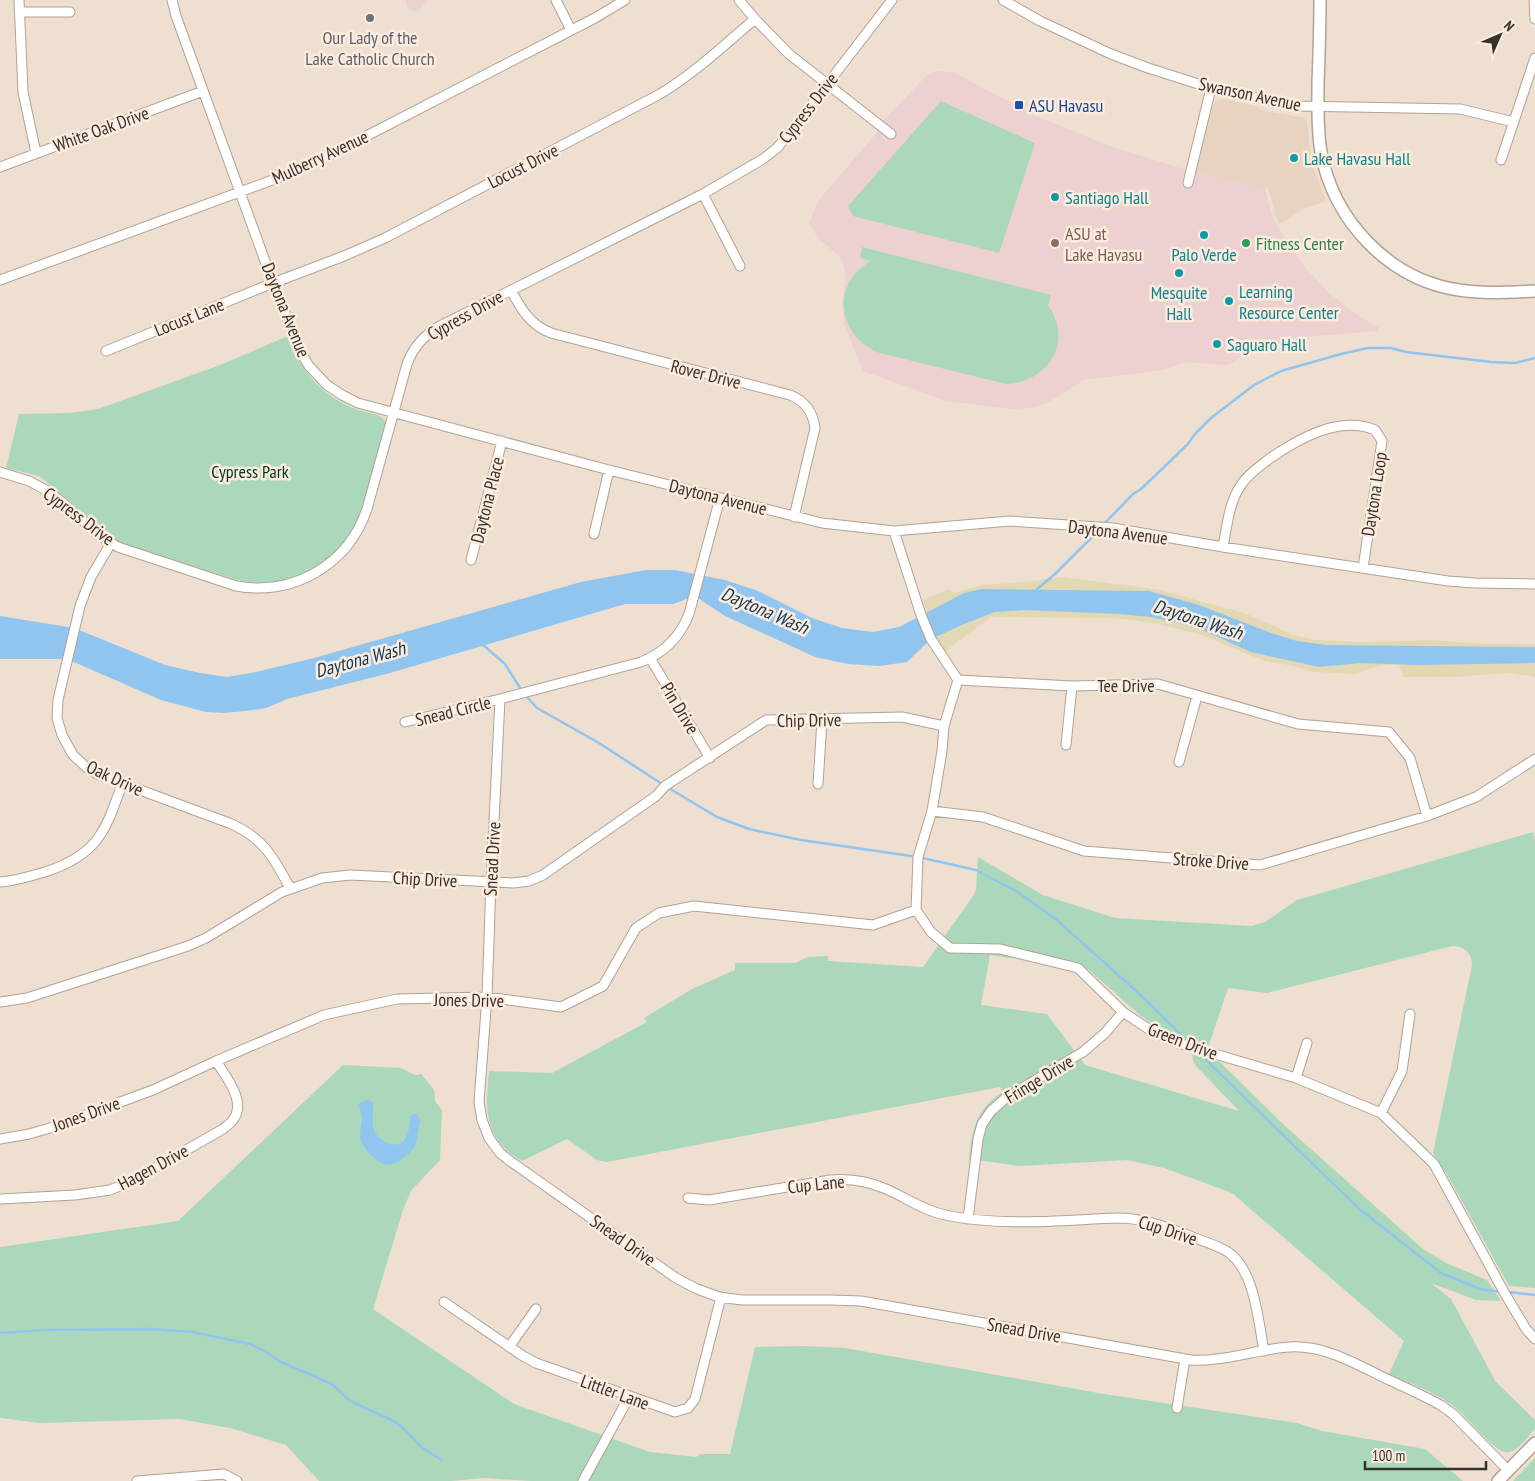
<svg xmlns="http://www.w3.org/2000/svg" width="1535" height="1481" viewBox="0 0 1535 1481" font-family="'PT Sans Narrow',sans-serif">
	<rect width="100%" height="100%" fill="#eedfd1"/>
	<path fill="#e8d3c0" d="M1224,99L1255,106L1264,111L1301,117L1306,120L1308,126L1309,144L1313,166L1326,201L1304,209L1279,224L1273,210L1275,209L1267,187L1265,189L1195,172L1212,105L1218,100Z"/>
	<path fill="#ecd1d0" d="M405,0H426L418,12L408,9Z
		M936,71L953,72L1036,116L1107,145L1180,168L1265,189L1272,215L1277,226L1304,266L1329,293L1359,316L1379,328V331L1315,336L1285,343L1257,346L1249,350L1231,364L1225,365L1187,362L1163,370L1084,380L1049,402L1038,406L1018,410L946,401L863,371L844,324L842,303L846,278L843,262L839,256L819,239L809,224L818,201L875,135L884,120L926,76Z"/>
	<path fill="#abd8bb" d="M941,101L1035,143L999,253L853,216L848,206Z
		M862,247L1051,295L1048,306C1075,341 1047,383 1006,384L880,353C837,337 830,284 871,261L860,258Z
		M288,336C300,371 323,397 358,410C370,414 378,412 386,422L366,503L360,519L345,543L316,568L301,576L276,583L263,584L237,580L125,545L100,530L66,498L39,476L6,468L19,414L70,413L98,409L220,365Z
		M1533,832L1535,840V1288L1509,1286L1448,1176L1433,1153L1472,965C1472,953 1464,946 1452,946L1267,993L1228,988L1209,1045L1175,1036L1158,1028L1141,1016L1088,969L990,955L981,1005L1047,1014L1085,1065L1239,1111L1196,1066L1193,1061L1192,1053L1220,1062L1284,1125L1423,1249L1446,1263L1487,1280L1501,1301L1476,1300L1431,1283L1451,1299L1496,1382L1535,1420V1429C1528,1436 1516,1454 1505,1452C1493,1450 1468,1418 1457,1409C1438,1393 1411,1384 1389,1374L1404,1341L1232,1193L1164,1168L1127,1160L1020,1166L969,1159C972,1129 976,1110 1002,1092L1000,1087L607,1162L597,1160L567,1139L522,1161C484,1139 485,1110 489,1071L552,1073L647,1022L644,1018L692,989L735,970V963H795L808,957L828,956V961L923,967L973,896L976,890L978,857L1043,895L1115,918L1252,926L1265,922L1297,900Z
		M343,1065L401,1068L415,1075L421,1074L434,1090L435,1101L442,1110L440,1160L411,1191L403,1210L373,1309L514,1404L650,1452L696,1457L701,1454H730L755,1347L805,1346L845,1348L1104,1394L1297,1423L1322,1431L1425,1449L1463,1481H531L483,1478L451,1481H319L286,1445L230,1428L179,1419L40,1423L0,1418V1247L178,1221Z
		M1535,1458V1481H1513Z"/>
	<path fill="#e2d9b4" d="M1063,577L1160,590L1247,614L1293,635L1316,640L1364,642L1429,640L1491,644H1535V677L1508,673L1455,677H1403L1399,665C1386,664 1369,667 1357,674L1312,672L1289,665L1264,661L1199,634L1148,622L1113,618L991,617L944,652L932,628L923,600L949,589L953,593L983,585L1024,582Z"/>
	<path fill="#90c5ef" d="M646,570H675L725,580L758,591L812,618L842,628L873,632L899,627L964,593L982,589L1149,591L1199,605L1271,633L1297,641L1327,645L1535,647V663L1418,665L1361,663L1319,667L1251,652L1202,630L1174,622L1150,617L1120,614L1024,610L995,612L964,624L931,639L907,662L879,666L848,664L815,657L725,616L695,596L673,604H625L390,673L287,699L266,708L246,711L224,713L206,712L161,700L67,659H0V616L74,628L165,665L200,673L227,677L256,672L314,658L581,582Z
		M368,1099L373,1103C374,1111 371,1121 374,1130C378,1141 397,1151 405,1139C409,1132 410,1123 410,1116L415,1113L419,1117L420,1122L415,1147L404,1158L396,1163L386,1165L377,1161L367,1151L361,1142L360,1133L362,1118L359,1104L363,1101Z"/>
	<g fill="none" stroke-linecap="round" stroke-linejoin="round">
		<path stroke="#90c5ef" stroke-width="2.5" d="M1103,525L1133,494L1141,489L1187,445L1195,434L1211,418L1254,385L1281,371L1341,354L1368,348H1391L1406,352L1491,362L1515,363L1535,358
			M1035,591L1055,574L1100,529
			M482,644L505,664L522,691
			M525,695L537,708L599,743L662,784
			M667,787L717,817L749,829L801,840L918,857L976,870L1016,891L1057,920L1146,1000L1189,1043
			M1198,1052L1357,1207L1441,1273L1480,1289L1501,1292
			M1507,1292L1535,1295
			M0,1333L45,1330L152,1329L192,1332L250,1344L265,1351L281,1362L332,1384L350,1401L394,1421L405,1430L422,1448L442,1460"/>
		<defs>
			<path id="minor" d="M19,0L23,92L36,153
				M172,0L176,16L273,283L300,351L309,366L327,385L342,395L358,403L609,470L822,523L894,531L1010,521L1113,528L1223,547L1448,581L1475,583L1535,584
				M556,0L571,30
				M739,0L755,19L789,54L891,134
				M1003,0L1040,21L1111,54L1148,68L1211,88L1296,106L1460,109L1514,122
				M1534,0L1535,19
				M19,12H70
				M1501,160L1535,58
				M0,167L203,91
				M1188,183L1211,88
				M703,194L740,266
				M0,280L286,175L320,160L595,18L625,0
				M511,290C521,309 530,325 551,333L790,395C805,401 813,412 815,428L794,517
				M106,351L273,283L344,256L385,238L660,94C695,73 724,45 755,19
				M0,472L29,481L46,490L62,502L97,534L118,547L236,586C294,596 348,565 367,509L407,364C413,348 423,336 438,327L703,194L763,159L777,148L792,130L892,0
				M720,498L689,614C680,637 664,653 641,662L500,699L491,882L487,997L479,1102L482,1120L489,1138L500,1153L510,1161L676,1278L697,1289L719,1297L742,1300H830L861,1301L1191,1360C1225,1362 1256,1349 1290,1347C1325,1345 1356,1364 1387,1379C1406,1388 1425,1396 1442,1406L1453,1414L1508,1470
				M894,531L921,615L931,639L958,680
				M594,534L609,470
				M111,543L91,577L80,606L58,700L57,718L62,735L73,755L86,767L97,774L229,823C263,837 274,858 290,888
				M1223,547C1227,526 1229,502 1241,485C1248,474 1259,467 1269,459C1298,439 1339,415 1375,430L1382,441L1363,568
				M471,560L502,441
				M650,658L710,758
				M958,680L944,726L942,751L932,811L918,857L916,910L931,932L950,948L1000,949L1078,968L1123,1012L1153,1032L1178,1043L1296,1078L1381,1113L1434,1164L1504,1292L1526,1329L1535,1339
				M958,680L1072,686L1158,684L1298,724L1389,732L1410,758L1427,816
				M405,722L500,699
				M1066,745L1072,686
				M1179,762L1197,696
				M818,784L822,720
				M932,811L983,817L1084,851L1260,865L1427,816L1476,797L1535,759
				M0,882C16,881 30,876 45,872C97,855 105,833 122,784
				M0,1002L27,998L188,946L206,938L282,892L322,878L350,875L513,883L529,881L543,875L656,796L665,786L766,720L902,717L944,726
				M1296,1078L1307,1043
				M1381,1113L1402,1071L1410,1014
				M0,1139L29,1134L50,1128L153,1090L216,1061L324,1015L397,999L487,997L561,1007L603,986L636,928L659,913L694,906L873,925L916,910
				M688,1198L709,1200L830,1180C849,1178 868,1181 886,1189C907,1198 922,1210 945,1215C1002,1227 1061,1220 1118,1218C1142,1218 1163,1226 1185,1234C1199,1240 1215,1244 1228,1252C1255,1271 1258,1320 1264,1351
				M0,1199L75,1195L110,1190L132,1181L223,1129C225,1127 230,1124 232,1121C248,1103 226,1077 216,1061
				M968,1219L978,1139L982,1124L991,1111L1007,1097L1083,1052L1105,1033L1123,1012
				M444,1302L523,1356L536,1363L675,1412L688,1408L695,1399L721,1297
				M509,1347L536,1309
				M1177,1408L1185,1359
				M137,1481L224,1474L237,1481
				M583,1481L629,1397"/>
			<path id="major" d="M1320,0C1320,28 1319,56 1318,84C1318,106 1317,130 1321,152C1333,220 1389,280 1459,290C1484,294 1510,292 1535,291
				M1498,1481L1535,1443"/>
		</defs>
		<use href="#minor" stroke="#b0a295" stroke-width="11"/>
		<use href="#major" stroke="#b0a295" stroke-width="14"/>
		<use href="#minor" stroke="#fff" stroke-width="9"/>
		<use href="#major" stroke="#fff" stroke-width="11"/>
	</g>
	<circle fill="#6b7280" stroke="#fcecde" stroke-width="2" cx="370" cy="18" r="5"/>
	<rect fill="#1a4fb4" stroke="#fcecde" stroke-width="2" x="1014" y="100" width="10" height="10" rx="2.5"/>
	<g fill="#0f9aa8" stroke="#fcecde" stroke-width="2">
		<circle cx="1294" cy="158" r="5"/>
		<circle cx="1055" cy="197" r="5"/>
		<circle cx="1204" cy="235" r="5"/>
		<circle cx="1179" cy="273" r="5"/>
		<circle cx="1229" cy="301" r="5"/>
		<circle cx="1217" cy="344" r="5"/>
	</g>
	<circle fill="#8d6e63" stroke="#fcecde" stroke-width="2" cx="1055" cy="243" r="5"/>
	<circle fill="#2e9e5b" stroke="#fcecde" stroke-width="2" cx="1246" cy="243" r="5"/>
	<g text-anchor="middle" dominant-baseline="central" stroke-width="5" stroke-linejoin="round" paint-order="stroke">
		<g font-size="18" fill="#5b616d" stroke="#fcecde">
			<text x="370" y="37">Our Lady of the<tspan x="370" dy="21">Lake Catholic Church</tspan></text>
		</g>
		<g font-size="18" fill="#37312c" stroke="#fcecde">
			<text transform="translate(1250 94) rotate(12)">Swanson Avenue</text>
			<text transform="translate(808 108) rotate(-52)">Cypress Drive</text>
			<text transform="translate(101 129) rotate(-20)">White Oak Drive</text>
			<text transform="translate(320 157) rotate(-25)">Mulberry Avenue</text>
			<text transform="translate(523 166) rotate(-27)">Locust Drive</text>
			<text transform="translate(286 310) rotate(68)">Daytona Avenue</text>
			<text transform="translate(465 315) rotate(-29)">Cypress Drive</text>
			<text transform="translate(189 317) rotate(-22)">Locust Lane</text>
			<text transform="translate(706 374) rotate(14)">Rover Drive</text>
			<text transform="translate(1374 494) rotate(-81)">Daytona Loop</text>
			<text transform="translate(718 497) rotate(14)">Daytona Avenue</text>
			<text transform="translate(487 500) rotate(-76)">Daytona Place</text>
			<text transform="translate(79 516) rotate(37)">Cypress Drive</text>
			<text transform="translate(1118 532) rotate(7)">Daytona Avenue</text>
			<text x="1126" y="685">Tee Drive</text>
			<text transform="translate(680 708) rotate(59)">Pin Drive</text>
			<text transform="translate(453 711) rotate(-14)">Snead Circle</text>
			<text transform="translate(809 720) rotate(-1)">Chip Drive</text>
			<text transform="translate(115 778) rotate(25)">Oak Drive</text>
			<text transform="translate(492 859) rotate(-87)">Snead Drive</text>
			<text transform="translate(1211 861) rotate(4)">Stroke Drive</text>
			<text transform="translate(425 879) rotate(3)">Chip Drive</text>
			<text transform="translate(469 1000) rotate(1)">Jones Drive</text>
			<text transform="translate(1183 1041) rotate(21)">Green Drive</text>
			<text transform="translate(1039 1079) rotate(-31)">Fringe Drive</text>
			<text transform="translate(86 1114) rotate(-20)">Jones Drive</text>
			<text transform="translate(153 1167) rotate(-28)">Hagen Drive</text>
			<text transform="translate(816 1184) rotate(-6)">Cup Lane</text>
			<text transform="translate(1168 1230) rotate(18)">Cup Drive</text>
			<text transform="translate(623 1240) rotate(35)">Snead Drive</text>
			<text transform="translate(1024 1330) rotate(10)">Snead Drive</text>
			<text transform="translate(615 1392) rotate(20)">Littler Lane</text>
		</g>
		<g font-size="18" fill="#164399" stroke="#fcecde" text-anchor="start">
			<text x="1029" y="105">ASU Havasu</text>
		</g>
		<g font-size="18" fill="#0d838f" stroke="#fcecde" text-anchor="start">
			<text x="1304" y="158">Lake Havasu Hall</text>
			<text x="1065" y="197">Santiago Hall</text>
			<text x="1204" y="254" text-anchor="middle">Palo Verde</text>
			<text x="1239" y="291">Learning<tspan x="1239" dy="21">Resource Center</tspan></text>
			<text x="1179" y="292" text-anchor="middle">Mesquite<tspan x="1179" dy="21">Hall</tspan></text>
			<text x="1227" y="344">Saguaro Hall</text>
		</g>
		<g font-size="18" fill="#785e54" stroke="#fcecde" text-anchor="start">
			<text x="1065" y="233">ASU at<tspan x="1065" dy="21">Lake Havasu</tspan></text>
		</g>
		<g font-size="18" fill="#27864d" stroke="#fcecde" text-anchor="start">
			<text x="1256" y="243">Fitness Center</text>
		</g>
		<g font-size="18" fill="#03361e" stroke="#fcecde">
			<text x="250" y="471">Cypress Park</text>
		</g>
		<g font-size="19" font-style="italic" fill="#113a56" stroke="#fcecde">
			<text transform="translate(765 610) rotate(23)">Daytona Wash</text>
			<text transform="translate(1198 619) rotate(18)">Daytona Wash</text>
			<text transform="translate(360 659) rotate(-15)">Daytona Wash</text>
		</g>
	</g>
	<g transform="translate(1500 35) rotate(45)" stroke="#fcecde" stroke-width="4" paint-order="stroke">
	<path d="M0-4L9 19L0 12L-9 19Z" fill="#37312c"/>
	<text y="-8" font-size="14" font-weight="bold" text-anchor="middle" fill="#37312c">N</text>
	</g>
	<path d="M1365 1461v8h121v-8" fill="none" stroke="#37312c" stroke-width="2.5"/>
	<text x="1372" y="1461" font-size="15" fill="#37312c" stroke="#fcecde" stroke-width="4" paint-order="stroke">100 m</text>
</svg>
